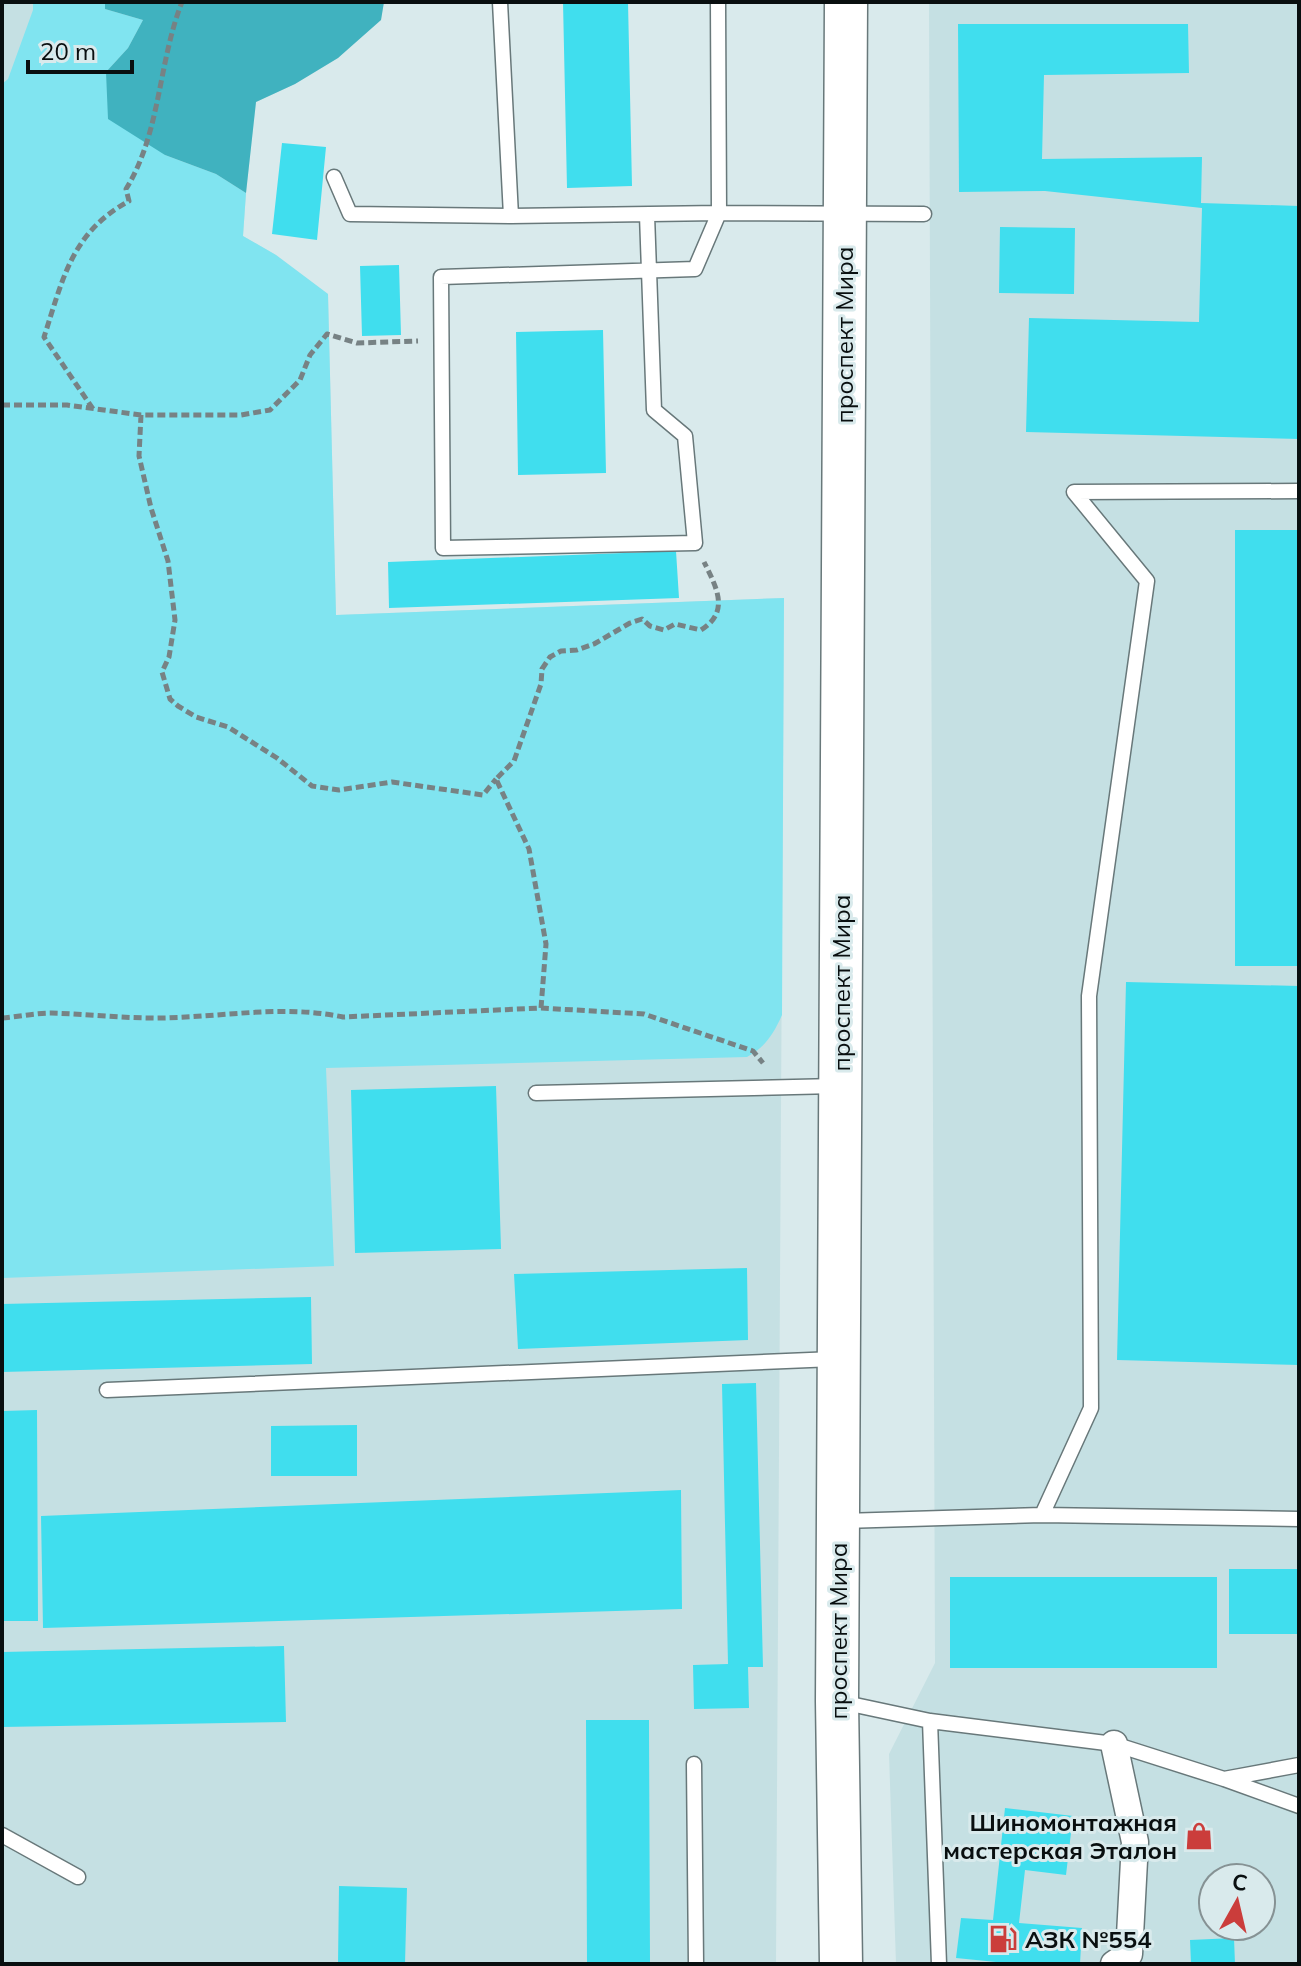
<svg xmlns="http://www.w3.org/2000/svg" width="1301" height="1966" viewBox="0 0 1301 1966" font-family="Mulish,sans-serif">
	<rect width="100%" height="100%" fill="#d9eaec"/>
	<path fill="#c5e0e3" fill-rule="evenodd" d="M2,2H384L381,20L338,58L295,84L256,102L246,193L243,236L276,255L328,294L336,615L784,598L776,1964H2Z
		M929,2H1299V1964H896L889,1754L935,1663ZM1213,1878H1261V1926H1213Z"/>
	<path fill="#80e4f0" d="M33,2H105V9L143,20L128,48L106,72L165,155L216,174L246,193L243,236L276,255L328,294L336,615L784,598L782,1015C773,1035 765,1047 747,1057L326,1068L334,1266L2,1278V84L8,79L33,10Z"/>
	<path fill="#40b2bf" d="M105,2H384L381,20L338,58L295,84L256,102L246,193L216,174L165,155L108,119L106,72L128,48L143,20L105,9Z"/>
	<path fill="#40deee" d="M563,2H628L632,186L567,188Z
		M958,24H1188L1189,73L1044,75L1042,159L1202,157L1201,203L1299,206V439L1026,432L1029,318L1199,322L1202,208L1045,191L959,192Z
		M282,143L326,147L317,240L272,234Z
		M1000,227L1075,228L1074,294L999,293Z
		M399,265L401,335L362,336L360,266Z
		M603,330L606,473L518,475L516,332Z
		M1235,530H1299V966H1235Z
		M676,551L679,598L389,608L388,562Z
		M1126,982L1299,986V1365L1117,1360Z
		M496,1086L501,1249L355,1253L351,1090Z
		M747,1268L748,1340L518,1349L514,1274Z
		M311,1297L312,1364L2,1372V1304Z
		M756,1383L763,1667H748L749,1708L694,1709L693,1665L728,1664L722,1384Z
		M37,1410L38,1621H2V1411Z
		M357,1425V1476H271V1426Z
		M681,1490L682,1609L43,1628L41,1516Z
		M1229,1569H1299V1634H1229Z
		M950,1577H1217V1668H950Z
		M284,1646L286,1722L2,1727V1652Z
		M586,1720H649L650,1964H587Z
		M1005,1808L1073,1816L1066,1875L1025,1870L1019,1923L1082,1928L1080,1964H1016L956,1958L961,1918L993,1920Z
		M339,1886L407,1888L405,1964H338Z
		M1234,1938L1235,1964H1191L1190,1940Z"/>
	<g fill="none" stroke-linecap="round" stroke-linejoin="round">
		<defs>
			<path id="lane" d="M500,2L511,216L719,213L924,214
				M334,177L350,214L511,216
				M647,215L654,410L685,436L695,543L443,548L441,277L695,269L719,213L718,2
				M536,1093L836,1086
				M107,1390L834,1359
				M1042,1515L1299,1519
				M843,1521L1042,1515L1091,1408L1089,996L1147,581L1074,492L1299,491
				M841,1702L930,1721L1114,1744L1224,1779L1299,1765
				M930,1721L939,1964
				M694,1764L696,1964
				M1224,1779L1299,1806
				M2,1835L78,1877"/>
			<path id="street" d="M1114,1964L1129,1954L1135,1842L1114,1744"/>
			<path id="primary" d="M841,1964L837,1701L846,2"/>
		</defs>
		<use href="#lane" stroke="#68787a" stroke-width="17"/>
		<use href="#street" stroke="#68787a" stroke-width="29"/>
		<use href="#primary" stroke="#68787a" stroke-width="45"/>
		<path stroke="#778284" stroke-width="5" stroke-dasharray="8 4" stroke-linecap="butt" d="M2,405H67L141,415H241L270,410L300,380L310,355L327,334L357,343L418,341
			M93,409L44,337C63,279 71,233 129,201L126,189C161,132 158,63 182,2
			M141,415L139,456L151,508L168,561L175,620L169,657L162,672L170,699L178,706L196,717L228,727L277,758L312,786L339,790L392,782L483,795L496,779
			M541,1008L546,944L529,849L496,779L514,761L541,684L542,669L550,657L561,651L577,650L594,644L630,623L642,619L650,626L664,630L675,624L701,630C730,612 717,588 704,562
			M2,1018C18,1017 35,1013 51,1013C85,1014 120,1018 155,1018C218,1018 281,1004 343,1017L541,1008L644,1014L753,1051L763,1063"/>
		<use href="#lane" stroke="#fff" stroke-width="14"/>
		<use href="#street" stroke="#fff" stroke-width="26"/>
		<use href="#primary" stroke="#fff" stroke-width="42"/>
	</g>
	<defs>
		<symbol id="shop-bare" viewBox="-9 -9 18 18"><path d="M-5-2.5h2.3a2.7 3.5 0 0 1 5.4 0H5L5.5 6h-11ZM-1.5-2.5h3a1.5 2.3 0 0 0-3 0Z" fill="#cb3d3b" stroke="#d9eaec" stroke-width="2.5" paint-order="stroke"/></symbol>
		<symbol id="fuel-bare" viewBox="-9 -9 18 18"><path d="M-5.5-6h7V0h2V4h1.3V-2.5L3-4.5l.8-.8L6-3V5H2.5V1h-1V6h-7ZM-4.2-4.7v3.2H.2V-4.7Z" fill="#cb3d3b" stroke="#d9eaec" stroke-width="2.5" paint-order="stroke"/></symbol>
	</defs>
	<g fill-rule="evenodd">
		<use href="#shop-bare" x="1179" y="1816" width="40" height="40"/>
		<use href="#fuel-bare" x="983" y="1919" width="40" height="40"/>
	</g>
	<g text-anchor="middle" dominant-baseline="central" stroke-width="6" stroke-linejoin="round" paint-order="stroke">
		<g font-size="24" fill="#090f10" stroke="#d9eaec">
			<text transform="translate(844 335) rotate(-90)">проспект Мира</text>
			<text transform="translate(841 983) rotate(-90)">проспект Мира</text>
			<text transform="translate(838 1631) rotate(-90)">проспект Мира</text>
		</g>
		<g font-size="24" font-weight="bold" fill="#090f10" stroke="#d9eaec" text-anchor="end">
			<text x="1177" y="1822">Шиномонтажная<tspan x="1177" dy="28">мастерская Эталон</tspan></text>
			<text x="1025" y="1939" text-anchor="start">АЗК №554</text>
		</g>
	</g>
	<rect width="1301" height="1966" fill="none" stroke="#090f10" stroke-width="8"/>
	<g transform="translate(1237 1902) rotate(8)"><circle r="38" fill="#d9eaec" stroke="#869294" stroke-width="2"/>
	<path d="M0-6L14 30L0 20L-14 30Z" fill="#cb3d3b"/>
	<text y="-12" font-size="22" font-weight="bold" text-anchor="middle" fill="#090f10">С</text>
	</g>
	<path d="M28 60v12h104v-12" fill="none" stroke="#090f10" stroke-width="4"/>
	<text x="40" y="60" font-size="24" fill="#090f10" stroke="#d9eaec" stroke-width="6" paint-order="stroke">20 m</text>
</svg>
